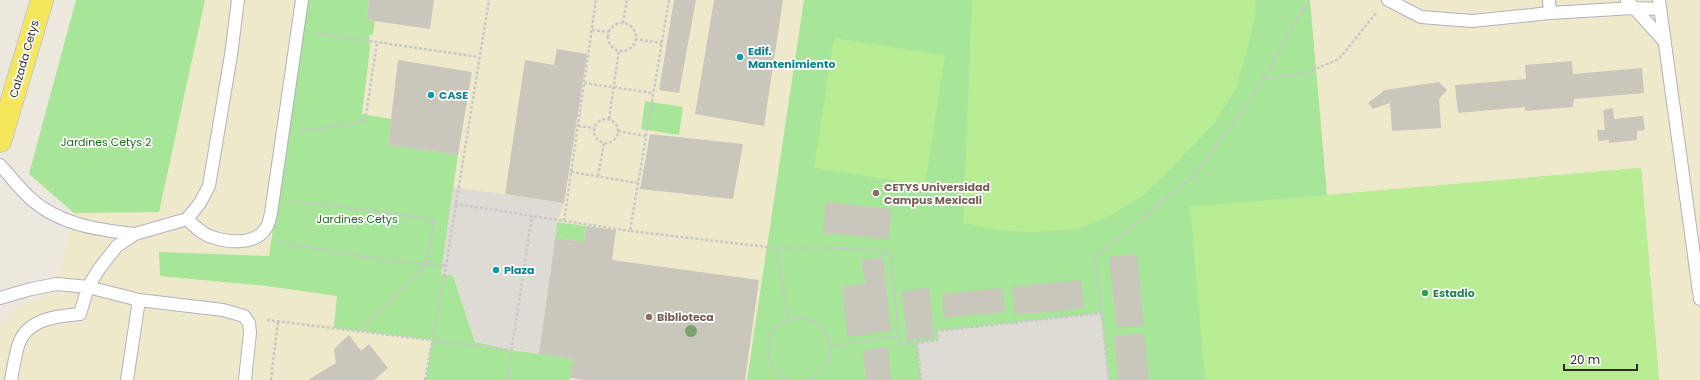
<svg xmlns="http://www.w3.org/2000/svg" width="1700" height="380" viewBox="0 0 1700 380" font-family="Poppins,sans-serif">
	<rect width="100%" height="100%" fill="#ede8dd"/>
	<path fill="#efe9cc" d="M76,0H1700V380H0V326L9,315L21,305L38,298L53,296L74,213L29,174Z"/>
	<path fill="#a7e598" d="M76,0H205L159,212L74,213L29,174Z
		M306,0H369L367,20L375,21L373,35H369L370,48L362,114L391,119L388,145L458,155L441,274L453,275L475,342L512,350L573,359L570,380H426L432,340L334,328L337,296L267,286L160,276L159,252L269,256Z
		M804,0H1310L1327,195L1641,168L1659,380H747Z
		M645,101L683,107L679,135L641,129Z
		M557,222L586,226L584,242L555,238Z"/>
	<path fill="#b9ed93" d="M972,0H1256L1254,20L1247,51L1236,88L1216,121L1169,171L1141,197L1102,220L1073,230L1029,232L996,230L963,223Z
		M834,38L945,55L925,185L814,168Z
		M1641,168L1659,380H1205L1190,207Z"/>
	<path fill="#dddbd4" d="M453,187L564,203L557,222L539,354L475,342L453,275L441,274Z
		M1101,313L1109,380H921L917,343L938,340L937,331Z"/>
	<path fill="#c9c6bb" d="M369,0H434L430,29L367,20Z
		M674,0H696L679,93L659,90Z
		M714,0H783L764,126L695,114Z
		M557,49L587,54L564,203L505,194L525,60L554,65Z
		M398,60L472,72L458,155L388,145Z
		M1572,61L1573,74L1642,68L1644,93L1574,99L1573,107L1525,111V107L1458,113L1455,85L1526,79L1525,65Z
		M1439,82L1447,90L1439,99L1441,128L1392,131L1390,103L1373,109L1368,103L1385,90Z
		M1613,108L1614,119L1643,116L1645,130L1637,131V140L1609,143V140L1598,141L1597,130H1605L1603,110Z
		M650,134L743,144L733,199L640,189Z
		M826,202L892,209L888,239L823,233Z
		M586,226L616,230L612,260L759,280L745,380H584L570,378L573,359L539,354L555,238L584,242Z
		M1137,254L1144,325L1117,328L1109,257Z
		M883,257L891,331L847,337L842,286L866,284L861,260Z
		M1081,280L1084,308L1015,315L1012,287Z
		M929,288L934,338L907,341L902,291Z
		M1002,288L1005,312L944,318L942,294Z
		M1144,333L1149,380H1118L1114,336Z
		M349,335L361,351L369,344L388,368L374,380H308L336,363L334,349Z
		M888,347L891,380H866L863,350Z"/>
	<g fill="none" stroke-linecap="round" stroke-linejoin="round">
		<defs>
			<path id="lane" d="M1388,0L1421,17L1472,21L1550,13L1633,8L1660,9
				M1549,0L1550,13
				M1627,0L1665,42
				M1659,0L1700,299
				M0,165C10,176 20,189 31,199C60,225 99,230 135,234
				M187,219C194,226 202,234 212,237C229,243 256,245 266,228C269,224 270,217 271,213L302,0
				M0,298L31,289L57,284L88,287L99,269L117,246L135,234L187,219L200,203L209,186L213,162L231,55L238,0
				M11,380C13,369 15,357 18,346C26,319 56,316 80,314L88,287L139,300L223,310L244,316L249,323L250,333L245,380
				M127,380L139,300"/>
			<path id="primary" d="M0,141L42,0"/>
		</defs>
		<use href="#lane" stroke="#b1b1bf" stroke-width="14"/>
		<use href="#primary" stroke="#c8c8c8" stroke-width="24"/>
		<path stroke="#c8c8c8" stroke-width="2.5" stroke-dasharray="3 2" stroke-linecap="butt" d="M669,0L630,231L776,248H835L890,252L900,345L938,340L937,331L1101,313
			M623,23L627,0
			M608 37a14 14 0 1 1 28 0a14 14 0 1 1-28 0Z
			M592,30L609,32
			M315,33L479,57
			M635,39L662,43
			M1263,79L1306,73L1339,59L1376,13
			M584,83L653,93
			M594 131a12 12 0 1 1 24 0a12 12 0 1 1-24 0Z
			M609,119L619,50
			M578,126L594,128
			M301,131L365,121L377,43
			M618,131L646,136
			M571,172L638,183
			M598,176L604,143
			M290,202L345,207L434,220L426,264L360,331
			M455,204L630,231
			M564,221L596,0
			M278,242L376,259L446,266
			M776,248L789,319
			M267,320L512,350
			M917,343L921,380
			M829,346L899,336
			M271,380L278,321
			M425,380L446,266L489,0
			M507,380L532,216
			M790,380C755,368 764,315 801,318C835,320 841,368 808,380
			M1109,380L1095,257L1194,176L1243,110L1263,79L1308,0"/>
		<use href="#lane" stroke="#fff" stroke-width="12"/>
		<use href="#primary" stroke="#f4e75b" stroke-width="22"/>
	</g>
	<circle fill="#7ba371" cx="691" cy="331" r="6"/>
	<g fill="#0f9aa8" stroke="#fff" stroke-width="1.5">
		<circle cx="740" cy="57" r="4"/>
		<circle cx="431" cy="95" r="4"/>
		<circle cx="496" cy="270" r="4"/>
	</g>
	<g fill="#8d6e63" stroke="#fff" stroke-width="1.5">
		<circle cx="876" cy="193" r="4"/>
		<circle cx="649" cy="317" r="4"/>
	</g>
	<circle fill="#2e9e5b" stroke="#fff" stroke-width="1.5" cx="1425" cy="293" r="4"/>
	<g text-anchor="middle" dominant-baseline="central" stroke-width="3.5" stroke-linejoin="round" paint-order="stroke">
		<g font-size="11" font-weight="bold" fill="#0d838f" stroke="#fff" text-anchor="start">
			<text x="748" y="51">Edif.<tspan x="748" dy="13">Mantenimiento</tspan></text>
			<text x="439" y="95">CASE</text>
			<text x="504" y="270">Plaza</text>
		</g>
		<g font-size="11" fill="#2b2b2b" stroke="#fff">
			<text transform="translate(24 59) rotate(-74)">Calzada Cetys</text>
		</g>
		<g font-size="11" fill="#1d6b18" stroke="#fff">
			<text x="106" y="142">Jardines Cetys 2</text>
			<text x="357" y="219">Jardines Cetys</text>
		</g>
		<g font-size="11" font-weight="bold" fill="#785e54" stroke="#fff" text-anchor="start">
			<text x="884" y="187">CETYS Universidad<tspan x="884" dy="13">Campus Mexicali</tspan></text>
			<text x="657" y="317">Biblioteca</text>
		</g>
		<g font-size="11" font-weight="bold" fill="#27864d" stroke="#fff" text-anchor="start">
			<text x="1433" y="293">Estadio</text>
		</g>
	</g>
	<path d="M1564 364v6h73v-6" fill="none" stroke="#2b2b2b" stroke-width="2"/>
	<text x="1570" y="364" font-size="12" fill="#2b2b2b" stroke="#ffffff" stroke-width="3" paint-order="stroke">20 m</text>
</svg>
